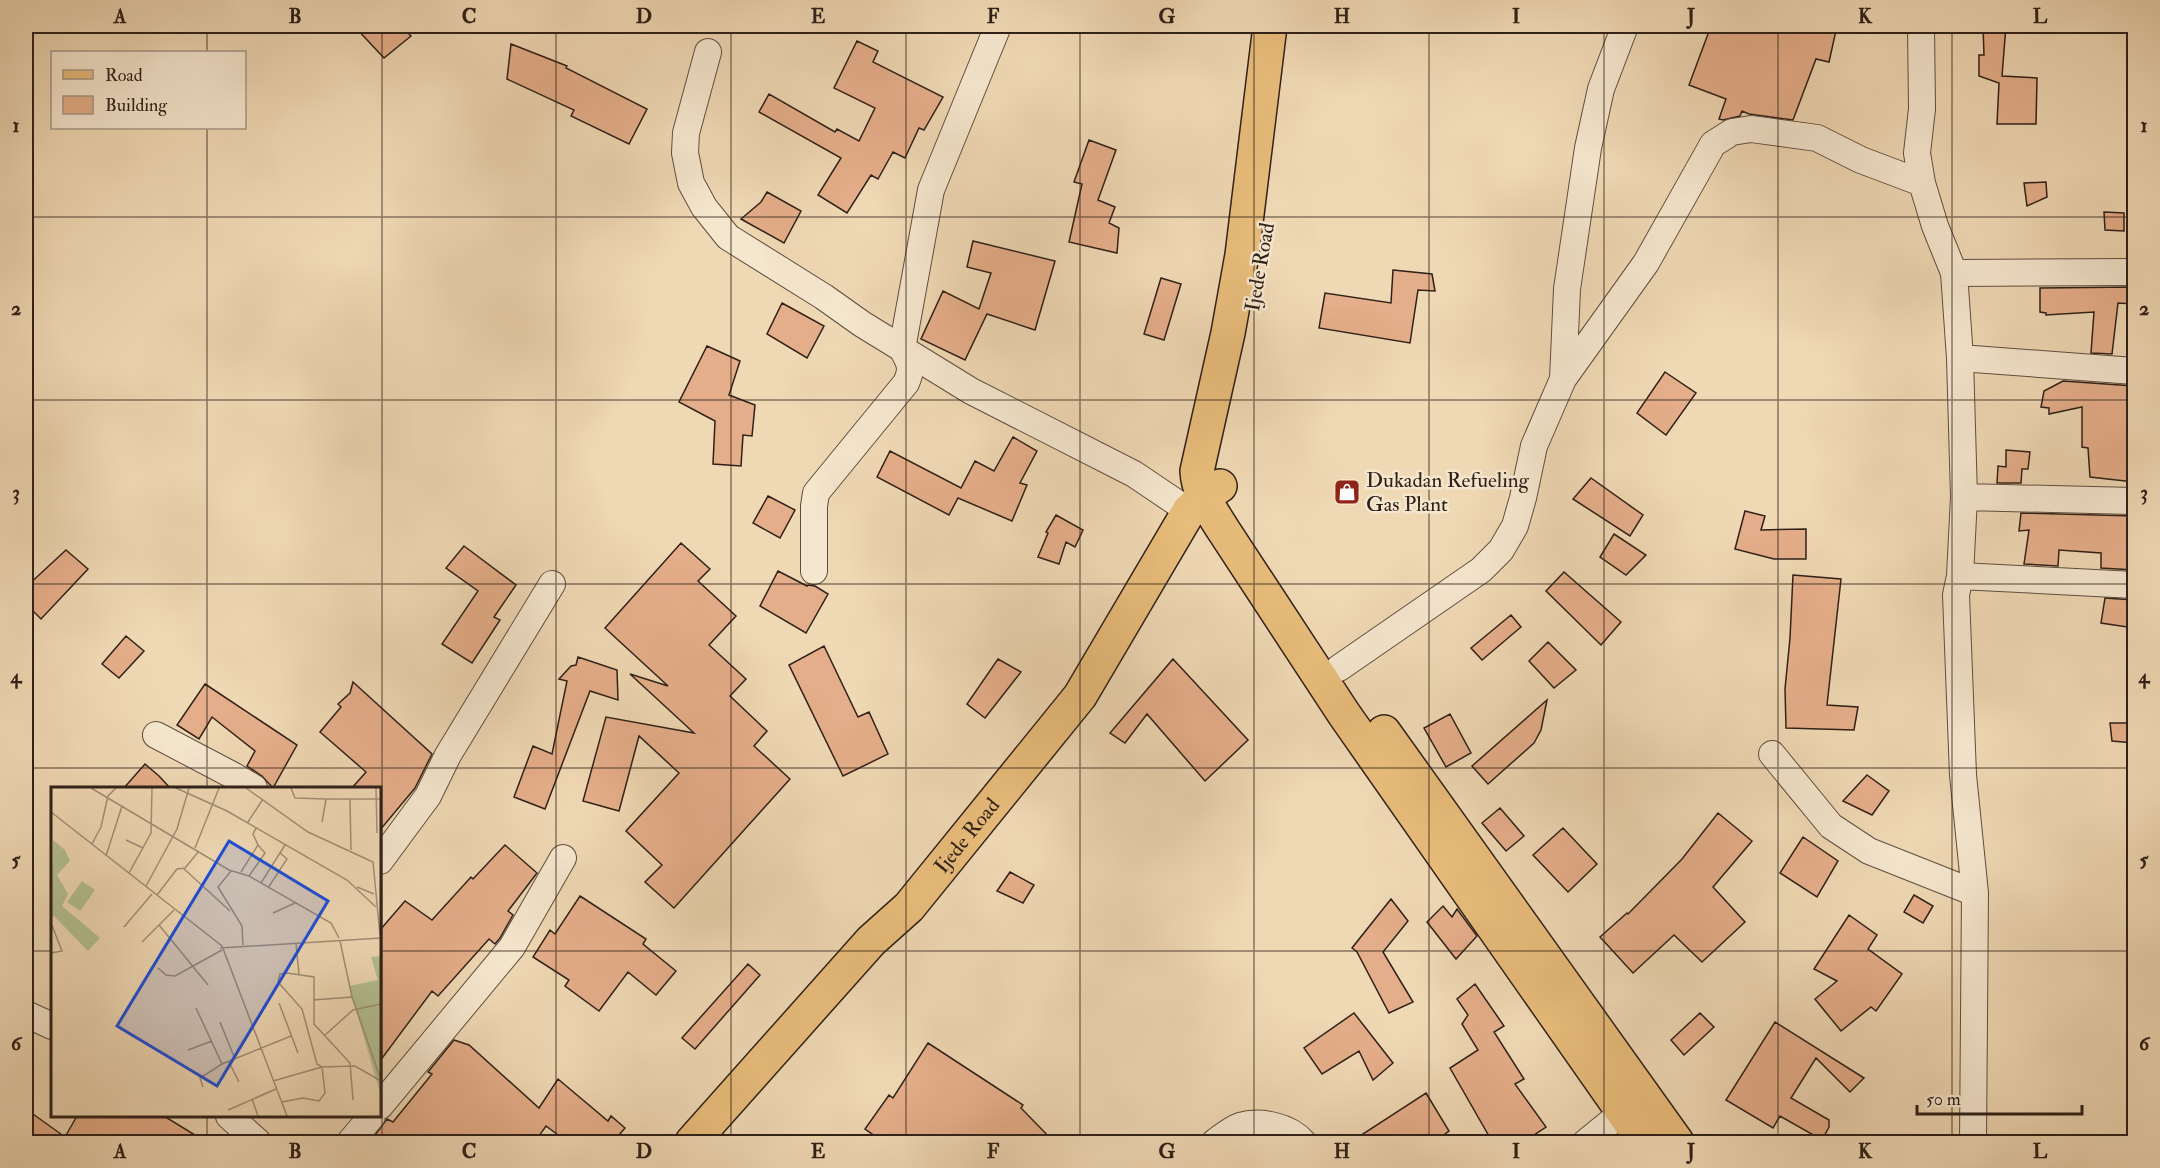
<svg xmlns="http://www.w3.org/2000/svg" width="2160" height="1168" viewBox="0 0 2160 1168" font-family="'IM FELL Double Pica',serif">
	<rect width="100%" height="100%" fill="#efd8b4"/>
	<filter id="stains"><feTurbulence type="fractalNoise" baseFrequency=".00333" numOctaves="4"/><feColorMatrix values="0 0 0 0 .2 0 0 0 0 .09 0 0 0 0 .02 0 0 0 .5 -.17"/></filter>
	<radialGradient id="worn" r=".72"><stop offset=".6" stop-color="#630" stop-opacity="0"/><stop offset="1" stop-color="#630" stop-opacity=".3"/></radialGradient>
	<path fill="#e5ae8a" stroke="#2f2018" stroke-width="1.5" d="M354,26H401L411,36L384,58Z
		M1711,26H1837L1829,62L1816,59L1793,120L1749,114L1742,111L1740,116L1723,120L1719,119L1726,99L1689,85Z
		M1983,26H2006L2002,76L2037,78L2036,124H1997L1999,83L1979,76V55H1984Z
		M857,41L878,51L873,62L943,97L924,130L919,128L905,158L893,152L878,179L871,175L847,213L818,195L841,158L759,112L769,94L835,132L837,129L859,141L875,108L834,88Z
		M511,44L567,66L566,68L647,109L629,144L571,116L574,110L507,79Z
		M1089,140L1116,150L1098,200L1115,207L1109,223L1119,228L1117,253L1069,242L1082,184L1074,182Z
		M2046,182L2047,197L2027,206L2024,183Z
		M767,192L801,211L784,243L741,219L761,202Z
		M2104,212L2124,213V231L2105,230Z
		M973,241L1055,261L1035,330L987,314L965,360L921,339L943,291L979,309L991,273L967,267Z
		M1393,270L1432,274L1435,291L1418,290L1410,343L1319,328L1325,293L1391,303Z
		M1161,278L1181,284L1164,340L1144,334Z
		M2134,287V304L2118,303L2112,354L2091,353L2094,312L2046,315V313L2040,312V288Z
		M782,303L824,326L807,358L767,334Z
		M707,346L740,361L729,395L755,405L752,436L743,435L741,466L713,464L715,421L679,402Z
		M1665,372L1696,393L1666,435L1637,413Z
		M2063,381L2134,386V482L2090,477L2088,448L2082,447V407L2049,414V408L2041,407L2044,391Z
		M1013,437L1037,451L1020,483L1027,485L1012,521L958,498L949,515L877,477L890,451L961,488L975,461L994,471Z
		M2006,450L2030,452L2028,469H2022L2021,483H1997L1998,466L2006,467Z
		M1591,478L1643,515L1630,536L1573,499Z
		M768,496L795,510L780,538L753,523Z
		M1745,511L1765,516L1761,530L1806,529V559H1774L1735,549Z
		M2021,513L2134,516V570L2101,568V553L2059,550L2058,566L2024,564L2029,530L2019,531Z
		M1056,515L1083,530L1075,547L1066,542L1059,564L1038,557L1048,533L1046,532Z
		M1614,534L1646,555L1626,575L1600,557Z
		M681,543L710,569L698,581L736,616L709,645L746,679L730,696L767,731L754,746L790,779L674,908L645,882L662,865L626,831L679,773L639,736L619,811L583,801L606,717L694,733L630,674L668,686L605,628Z
		M464,546L516,585L494,617L500,620L472,663L442,644L478,591L446,568Z
		M66,550L88,569L41,619L26,604V587Z
		M778,571L807,586L808,585L815,586L828,594L806,633L760,606Z
		M1564,572L1621,622L1601,645L1546,591Z
		M1793,575L1841,579L1827,705L1858,707L1854,730L1786,728L1785,689L1790,638Z
		M2105,598L2134,600V628L2101,623Z
		M1511,615L1521,627L1482,660L1471,648Z
		M126,636L144,651L119,678L102,664Z
		M1548,642L1576,670L1554,688L1529,661Z
		M824,646L858,717L869,712L888,754L843,776L789,665Z
		M578,657L617,670L618,700L590,691L545,809L514,797L533,746L552,754L567,681L559,679L571,666L576,665Z
		M998,659L1021,672L985,718L967,704Z
		M1173,659L1248,740L1205,781L1147,714L1125,743L1110,733Z
		M353,682L432,754L415,788L380,830V789H351L366,772L320,732L341,707L338,704L350,693Z
		M205,684L297,745L273,788L262,776L247,766L255,751L212,717L199,739L177,725Z
		M1547,700L1541,730L1534,743L1488,784L1472,766Z
		M1450,714L1471,753L1446,767L1424,728Z
		M2110,723H2134V743L2112,741Z
		M145,764L159,776L171,789H123Z
		M1867,775L1889,791L1872,815L1843,801Z
		M1500,808L1524,836L1506,851L1482,823Z
		M1718,813L1752,841L1713,887L1745,922L1702,962L1674,935L1633,973L1600,937L1627,913L1628,914L1682,859Z
		M1563,828L1597,864L1568,892L1533,855Z
		M1803,837L1838,861L1817,897L1780,873Z
		M505,845L537,873L508,911L513,915L500,938L495,944L489,939L438,996L432,991L380,1061V930L405,901L432,920L471,877L473,879Z
		M1010,872L1034,885L1023,903L997,891Z
		M1914,895L1933,906L1923,923L1904,912Z
		M580,896L646,939L643,944L676,971L656,995L628,972L599,1011L565,986L569,980L533,957L550,930L555,934Z
		M1391,899L1408,921L1383,952L1413,1002L1389,1013L1357,952L1352,948Z
		M1443,906L1452,917L1457,909L1477,936L1456,959L1427,922Z
		M1849,915L1877,935L1868,949L1902,974L1876,1011L1871,1007L1841,1031L1815,999L1837,981L1814,969Z
		M748,964L760,975L695,1049L682,1038Z
		M1475,984L1504,1026L1494,1032L1524,1079L1515,1084L1546,1127L1522,1143H1493L1450,1068L1478,1050L1462,1024L1468,1015L1457,999Z
		M1354,1013L1393,1063L1373,1080L1359,1051L1322,1074L1304,1048Z
		M1700,1013L1714,1027L1684,1055L1671,1040Z
		M1775,1022L1864,1078L1850,1092L1816,1058L1791,1098L1829,1120V1127L1822,1140L1780,1116L1773,1128L1726,1100Z
		M454,1040L469,1045L539,1108L558,1079L608,1121L611,1116L625,1128L612,1143H569L546,1126L534,1143H369L387,1119L393,1122L432,1074L428,1072Z
		M928,1043L1023,1105L1021,1108L1055,1143H885L865,1129L889,1095L893,1098Z
		M1426,1093L1449,1131L1433,1143H1349Z
		M26,1109L65,1137L77,1116H164L208,1143H26Z"/>
	<g fill="none" stroke-linecap="round" stroke-linejoin="round">
		<defs>
			<path id="minor" d="M1921,26L1922,109L1917,153L1922,183L1935,226L1954,273L1960,358L1964,497L1960,576L1956,595L1963,775L1975,893L1973,1142
				M708,52L686,133L685,153L691,183L704,207L728,237L824,297L862,324L971,391L1134,474L1189,511
				M1954,273L2134,272
				M1960,358L2134,371
				M1563,379L1567,289L1588,148L1601,89L1625,26
				M1964,497L2134,501
				M814,571V506L816,493L906,383C913,368 910,363 902,349L931,190L998,26
				M1960,576L2134,585
				M1339,668L1481,570L1501,550L1515,526L1523,498L1534,446L1563,379L1646,263L1713,144L1732,132L1751,129L1817,138L1861,160L1922,183
				M156,735L234,776L254,788
				M1772,754L1831,826L1869,851L1975,893
				M380,861L428,796L448,755L552,584
				M26,1014L52,1026
				M380,1106L512,947L563,858
				M229,1116L258,1142
				M350,1142L372,1116
				M1215,1142C1222,1137 1231,1129 1240,1126C1260,1120 1289,1126 1303,1142
				M1586,1142L1623,1112"/>
			<g id="major">
				<path d="M1270,26L1242,255L1228,333L1197,471C1198,493 1211,510 1222,528L1344,714L1644,1142"/>
				<path d="M1384,732L1677,1142"/>
				<path id="s1" d="M692,1142L871,941L909,907L1080,696L1189,511L1203,497L1220,486"/>
			</g>
		</defs>
		<use href="#minor" stroke="#5f4e3f" stroke-width="28"/>
		<use href="#major" stroke="#2f2018" stroke-width="36"/>
		<use href="#minor" stroke="#f5e6ce" stroke-width="26"/>
		<use href="#major" stroke="#e8bc7a" stroke-width="33"/>
	</g>
	<path fill="none" stroke="#2f2018" stroke-width="1.5" stroke-opacity="0.55" d="M207,26V52M382,26V1142M556,26V1142M731,26V1142M906,26V1142M1080,26V1142M1254,26V1142M1429,26V1142M1604,26V1142M1778,26V1142M1952,26V1142M207,128V788M26,217H2134M26,400H2134M26,584H2134M26,768H2134M26,951H52M380,951H2134M207,1116V1142"/>
	<defs>
		<symbol id="shop-square" viewBox="-11 -11 22 22"><rect x="-9" y="-9" width="18" height="18" rx="4" fill="#8f2418" stroke="#f5e6ce"/><path d="M-5-2.5h2.3a2.7 3.5 0 0 1 5.4 0H5L5.5 6h-11ZM-1.5-2.5h3a1.5 2.3 0 0 0-3 0Z" fill="#fff"/></symbol>
	</defs>
	<g fill-rule="evenodd">
		<use href="#shop-square" x="1332" y="477" width="30" height="30"/>
	</g>
	<g text-anchor="middle" dominant-baseline="central" stroke-width="5" stroke-linejoin="round" paint-order="stroke">
		<g font-size="21" fill="#2f2018" stroke="#f5e6ce">
			<text transform="translate(1260 267) rotate(-80)">Ijede Road</text>
			<text stroke="none"><textPath href="#s1" startOffset="412">Ijede Road</textPath></text>
		</g>
		<g font-size="21" fill="#2f2018" stroke="#f5e6ce" text-anchor="start">
			<text x="1366" y="480">Dukadan Refueling<tspan x="1366" dy="24">Gas Plant</tspan></text>
		</g>
	</g>
	<g transform="translate(51 787)">
		<rect width="330" height="330" fill="#efd8b4"/>
		<path d="M2,53L14,63L19,74L6,88L17,107L11,119L49,151L37,164L3,129L0,131ZM31,94L44,103L29,124L16,115ZM330,169V309L298,199L327,193L320,170Z" fill="#b4c091"/>
		<path fill="none" stroke="#a28e76" stroke-width="1.5" d="M40,1L178,83L198,89L280,136L288,151M125,1L176,24L296,93L325,120M195,1L257,45L322,75L329,148M240,1L244,11L275,12M325,1L326,46M299,12L300,63M0,25L171,159L236,329M197,35L212,12M271,35L275,12H330M75,53L92,61M41,57L50,40L57,9L65,1M144,61L168,1M55,69L71,19M132,81L179,124M180,84L167,100L191,139L192,158M190,85L207,58L202,47L205,41M78,86L100,46L101,1M198,89L214,66L207,58M210,96L234,58M95,99L126,42L138,1M306,100L323,107M217,101L236,72L229,66M106,108L126,82L134,81L148,64M222,126L244,116M0,136L11,164L0,166M108,138L157,198M73,140L101,107M289,154L301,210L330,293M91,155L123,123M245,157L248,187M169,161L330,151M107,181L115,188L124,189L171,163M262,213L301,210M228,216L247,266M145,221L171,277M169,235L184,272M274,248L302,223L330,217M137,263L161,254M178,275L188,295M222,294L271,280L304,279L330,294M152,300L149,291L171,277L240,249M201,312L207,329M231,315L252,311L268,314L274,306L271,280L266,277L251,222L227,195L229,187L236,186L263,190V237L299,276L302,313M177,323L225,302"/>
		<path fill="#1d4ed8" fill-opacity="0.15" stroke="#1d4ed8" stroke-width="3" d="M178,54L277,114L166,299L66,239Z"/>
		<rect width="330" height="330" fill="none" stroke="#2f2018" stroke-width="3"/>
	</g>
	<rect width="2160" height="1168" fill="none" stroke="#efd8b4" stroke-width="66"/>
	<rect x="51" y="51" width="195" height="78" fill="#f5e6ce" stroke="#a69785" stroke-width="1.5"/>
	<rect x="63" y="70" width="30" height="9" fill="#e8bc7a" stroke="#a69785" stroke-width="1.5"/>
	<text x="105" y="81" font-size="18" fill="#2f2018">Road</text>
	<rect x="63" y="96" width="30" height="18" fill="#e5ae8a" stroke="#a69785" stroke-width="1.5"/>
	<text x="105" y="111" font-size="18" fill="#2f2018">Building</text>
	<path d="M1917 1105v9h165v-9" fill="none" stroke="#2f2018" stroke-width="3"/>
	<text x="1926" y="1105" font-size="18" fill="#2f2018" stroke="#f5e6ce" stroke-width="4.5" paint-order="stroke">50 m</text>
	<rect x="33" y="33" width="2094" height="1102" fill="none" stroke="#2f2018" stroke-width="2"/>
	<g font-size="20" text-anchor="middle" font-weight="bold" fill="#2f2018">
		<text x="120" y="23">A</text>
		<text x="295" y="23">B</text>
		<text x="469" y="23">C</text>
		<text x="644" y="23">D</text>
		<text x="818" y="23">E</text>
		<text x="993" y="23">F</text>
		<text x="1167" y="23">G</text>
		<text x="1342" y="23">H</text>
		<text x="1516" y="23">I</text>
		<text x="1691" y="23">J</text>
		<text x="1865" y="23">K</text>
		<text x="2040" y="23">L</text>
		<text x="16" y="132">1</text>
		<text x="2144" y="132">1</text>
		<text x="16" y="315">2</text>
		<text x="2144" y="315">2</text>
		<text x="16" y="499">3</text>
		<text x="2144" y="499">3</text>
		<text x="16" y="683">4</text>
		<text x="2144" y="683">4</text>
		<text x="16" y="866">5</text>
		<text x="2144" y="866">5</text>
		<text x="16" y="1050">6</text>
		<text x="2144" y="1050">6</text>
		<text x="120" y="1158">A</text>
		<text x="295" y="1158">B</text>
		<text x="469" y="1158">C</text>
		<text x="644" y="1158">D</text>
		<text x="818" y="1158">E</text>
		<text x="993" y="1158">F</text>
		<text x="1167" y="1158">G</text>
		<text x="1342" y="1158">H</text>
		<text x="1516" y="1158">I</text>
		<text x="1691" y="1158">J</text>
		<text x="1865" y="1158">K</text>
		<text x="2040" y="1158">L</text>
	</g>
	<rect width="100%" height="100%" filter="url(#stains)"/>
	<rect width="100%" height="100%" fill="url(#worn)"/>
</svg>
